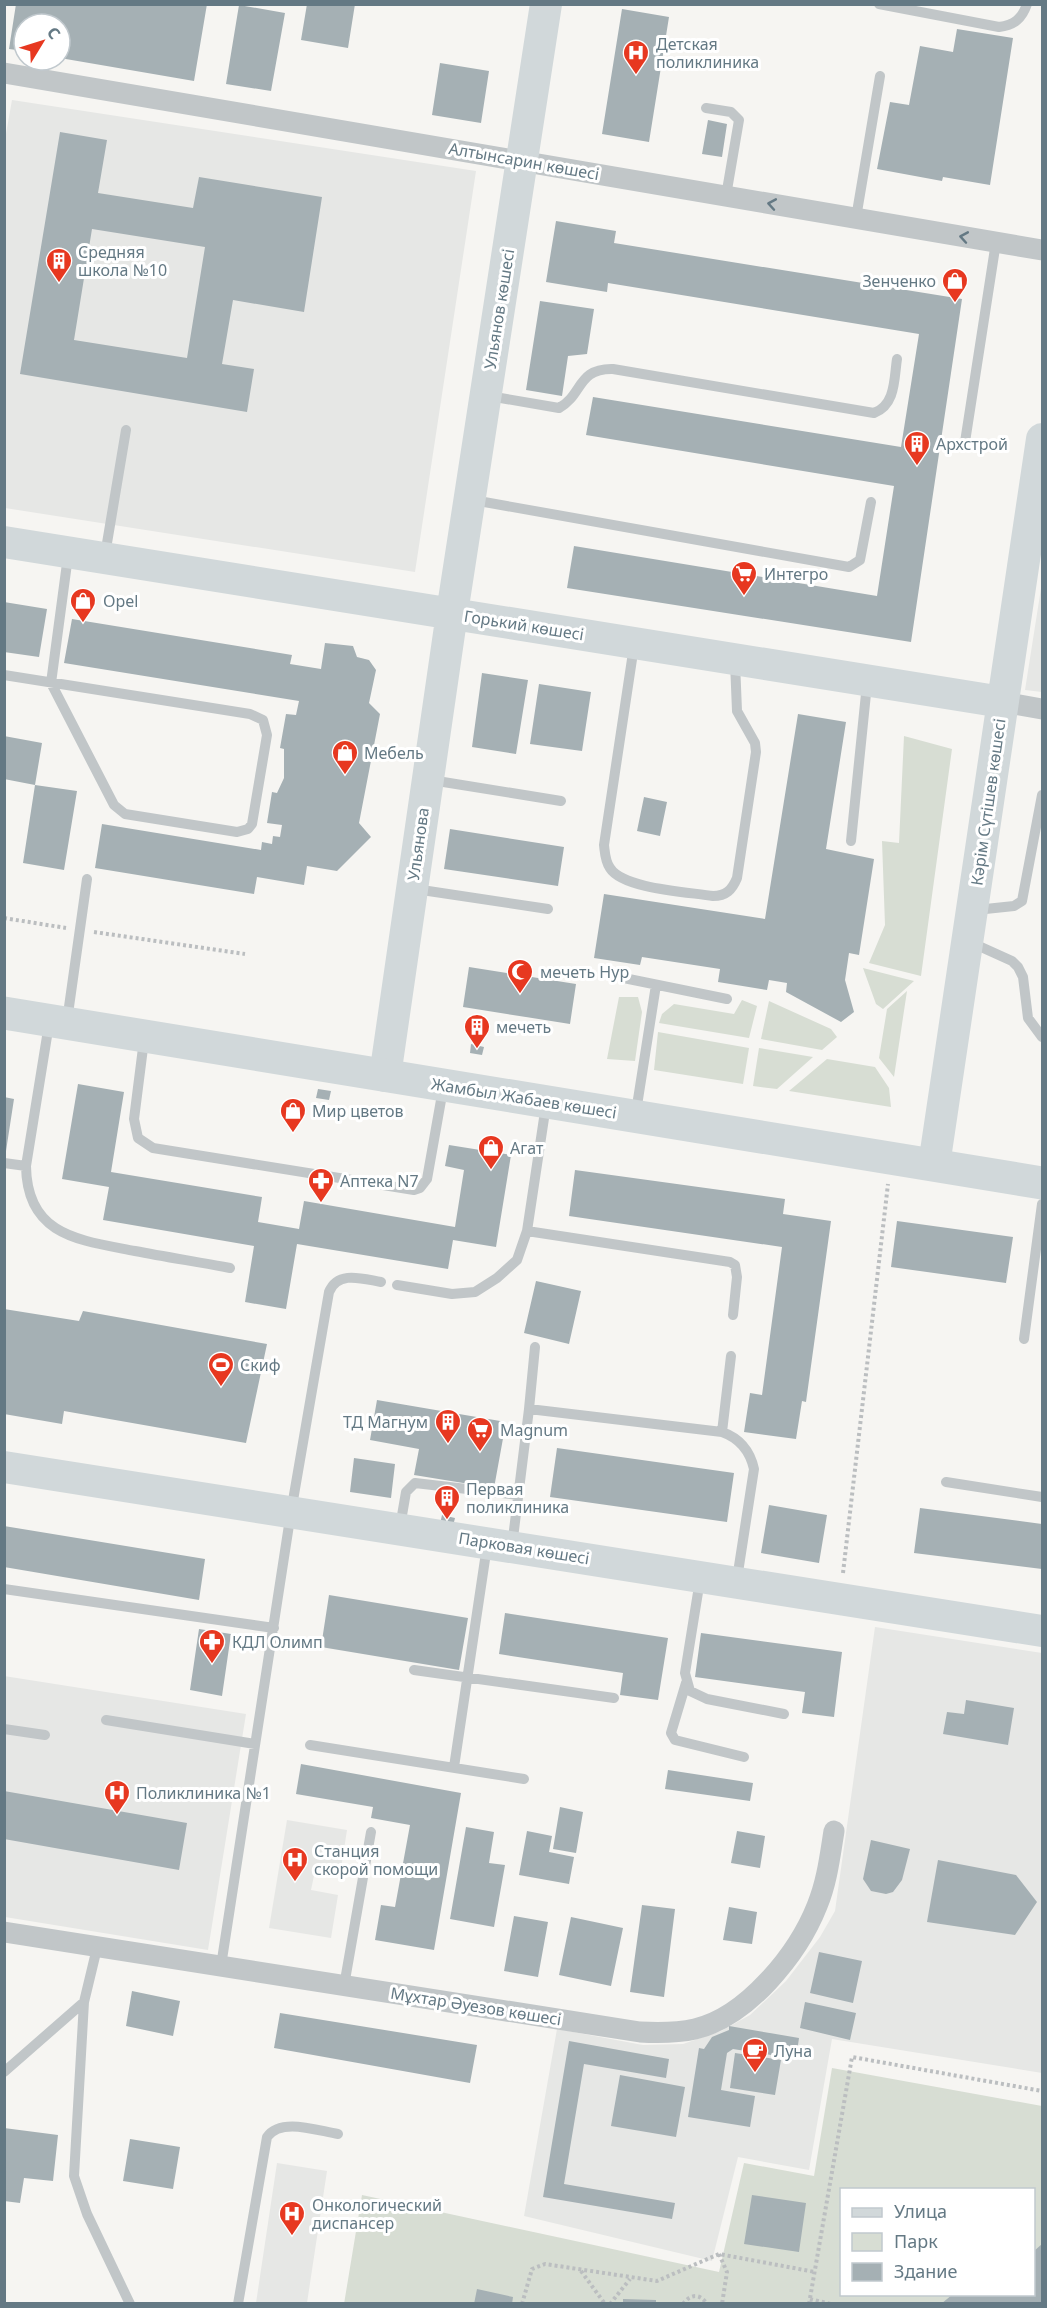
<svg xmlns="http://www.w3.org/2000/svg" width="1047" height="2308" viewBox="0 0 1047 2308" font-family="'Noto Sans',sans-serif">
	<rect width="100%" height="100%" fill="#f6f5f2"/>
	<path fill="#e6e7e5" d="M12,100L476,171L415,572L5,508L4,145Z
		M1042,582V692L1025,690Z
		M875,1627L1042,1653V2073L832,2039L809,2170L738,2157L712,2261L524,2216L557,2029L643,2045L683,2044L721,2031L750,2015L786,1981L820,1937L835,1911Z
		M4,1676L246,1714L208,1950L5,1917Z
		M287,1820L347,1830L340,1875L315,1871L311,1890L338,1895L331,1938L269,1928Z
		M277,2163L327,2171L307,2303H256Z"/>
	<path fill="#d7ddd3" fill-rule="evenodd" d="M904,736L952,749L921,976L869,963L885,925L882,841L899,843Z
		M863,968L914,981L883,1009L876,1004Z
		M907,991L894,1077L879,1058L887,1009Z
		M619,997H638L642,1012L635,1061L607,1059Z
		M742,1000L757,1006L749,1038L659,1023L662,1014L674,1004L734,1014Z
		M769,1001L831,1029L837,1037L822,1050L761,1039Z
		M658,1032L749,1048L743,1084L654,1070Z
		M759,1048L813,1057L777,1089L753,1086Z
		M827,1059L875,1067L889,1088L891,1107L789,1091Z
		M832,2068L1042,2106V2303L344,2304L362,2195L719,2272L744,2163L814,2176ZM842,2190H1034V2294H842Z"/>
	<path fill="#a5b0b4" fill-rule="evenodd" d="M16,4H207L194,81L60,58V24H24V51L9,49Z
		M307,4H355L348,48L301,40Z
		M239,5L285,13L271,91L226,84Z
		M622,9L669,17L649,142L602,134Z
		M957,29L1013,38L990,185L943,177L942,181L877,169L890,102L909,105L920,46L953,52Z
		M440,63L489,71L481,123L432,115Z
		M708,120L727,124L722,157L702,154Z
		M60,132L107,140L98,193L193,208L199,177L322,197L304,312L233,300L222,364L254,369L247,412L20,374ZM92,229L205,247L187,358L74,340Z
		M556,221L616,231L614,243L962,299L911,642L567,588L574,546L877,596L894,486L586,435L593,397L901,447L919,334L608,283L607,292L546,282Z
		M540,301L594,309L587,354L568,356L562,396L526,390Z
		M4,602L47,609L39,657L4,652Z
		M72,619L292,655L290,664L321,669L325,643L353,646L357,657L369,660L376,670L369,703L380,714L359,823L371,837L337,871L307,866L304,885L257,877L254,894L95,868L102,824L261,850L262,842L272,844L273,836L280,837L282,825L267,823L272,792L277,793L284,778V749L280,748L286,714L296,715L299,701L64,663Z
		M482,673L528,680L516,754L472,747Z
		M539,684L591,692L582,751L530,744Z
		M798,714L846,722L826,849L874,859L859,955L849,953L845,980L854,1012L841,1022L786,992L787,983L769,980L767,990L718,982L720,969L642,957L640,965L594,958L604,894L765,919Z
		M4,736L42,743L35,785L4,779Z
		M35,785L77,791L64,870L23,863Z
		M644,797L667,802L660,836L637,831Z
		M450,829L564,847L558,886L444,869Z
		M469,967L576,984L570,1024L463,1007Z
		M471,1044L484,1047L482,1055L470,1053Z
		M78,1084L124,1092L111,1172L262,1197L258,1222L299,1229L304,1201L455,1227L464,1170L445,1166L449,1145L511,1155L496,1247L453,1240L448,1269L297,1244L286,1309L245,1302L254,1246L103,1220L109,1187L62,1179Z
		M318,1089L331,1091L329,1100L316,1098Z
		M4,1097L14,1099L6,1151H4Z
		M575,1170L785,1199L783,1214L831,1221L806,1402L802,1401L796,1439L744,1432L750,1393L762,1395L782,1247L569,1216Z
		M897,1221L1013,1237L1006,1283L891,1267Z
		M536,1281L581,1291L569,1344L524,1333Z
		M4,1309L79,1321L83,1311L267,1344L246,1443L64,1411L62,1424L4,1414Z
		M377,1400L506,1422L494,1488L414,1475L419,1449L370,1440Z
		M557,1448L734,1473L727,1522L550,1497Z
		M354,1458L395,1464L391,1498L350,1492Z
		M769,1505L827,1515L819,1563L761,1553Z
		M920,1508L1042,1524V1569L914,1553Z
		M442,1515L455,1518L453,1526L440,1524Z
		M4,1526L205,1559L199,1600L4,1567Z
		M329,1595L468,1618L459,1670L321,1647Z
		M505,1613L668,1638L658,1700L620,1695L623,1673L499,1654Z
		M199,1629L231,1634L222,1696L190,1690Z
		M701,1633L842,1652L834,1717L802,1713L805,1692L695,1677Z
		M966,1700L1014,1708L1008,1745L943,1734L947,1712L964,1714Z
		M301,1764L461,1793L434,1950L375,1940L381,1905L395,1907L410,1825L371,1818L373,1807L296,1794Z
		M668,1770L753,1783L750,1801L665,1789Z
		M4,1791L187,1823L179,1870L4,1839Z
		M560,1807L583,1812L576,1853L553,1849Z
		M466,1827L494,1832L489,1863L505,1865L494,1927L450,1919Z
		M527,1831L552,1836L549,1852L574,1857L569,1884L519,1875Z
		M737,1831L765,1836L760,1868L731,1863Z
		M871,1840L910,1849L902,1880L893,1892L886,1894L871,1891L863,1879Z
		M938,1860L1016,1875L1037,1902L1015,1935L927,1922Z
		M642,1905L675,1909L664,1997L630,1992Z
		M729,1907L757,1912L752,1944L723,1940Z
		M514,1916L548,1922L538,1977L504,1971Z
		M571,1917L623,1928L611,1986L559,1975Z
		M819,1952L862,1961L853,2003L810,1993Z
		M132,1991L180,2001L173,2036L126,2026Z
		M805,2002L856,2013L850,2040L800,2028Z
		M280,2013L477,2045L470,2083L274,2048Z
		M729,2026L799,2038L796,2059L733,2049L727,2053L721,2090L755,2096L750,2127L688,2117L699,2048L704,2049L712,2037L729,2030Z
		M569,2041L669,2059L666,2078L584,2064L564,2184L675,2203L672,2219L543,2197Z
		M735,2053L781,2060L775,2095L730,2088Z
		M620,2075L685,2087L676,2137L611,2126Z
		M4,2128L58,2135L53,2181L24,2178L20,2203L4,2201Z
		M130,2139L180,2147L173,2189L123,2181Z
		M752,2195L806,2203L799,2252L744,2244Z
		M1042,2244V2304H941L953,2294H1034V2251Z
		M477,2289L513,2297L512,2304H474Z
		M623,2299L656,2300V2304H623Z"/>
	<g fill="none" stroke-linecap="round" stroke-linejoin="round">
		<path stroke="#bbbec0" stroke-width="4" stroke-dasharray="3 3" stroke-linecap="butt" d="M4,918L66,928
			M94,932L245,954
			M843,1573L888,1184
			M719,2254L727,2272L722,2304
			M581,2271L605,2304
			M810,2299L831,2304
			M522,2304L532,2269L545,2264L657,2281L719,2254L815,2272
			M610,2304L630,2279
			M683,2304C690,2294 700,2293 707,2304
			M809,2304L852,2057L1042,2091"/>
		<path stroke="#c1c6c8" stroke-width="10" d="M879,4L999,27C1014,25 1022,19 1027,4
			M706,108L731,112L739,120L726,196
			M856,218L880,76
			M489,396L559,408C583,395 577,368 613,369L874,413C896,405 894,378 897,359
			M965,442L996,242
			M473,500L849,567L860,560L871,502
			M105,555L126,430
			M634,646L604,845C605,853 605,861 610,868C623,889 689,892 713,896C726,896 732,890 737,878L756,752L755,743L737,711L735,662
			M4,675L250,714L263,720L267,735L252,824L248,829L237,832L125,814L114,805L51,683L68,556
			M431,780L561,801
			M851,841L867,684
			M415,889L548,909
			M976,910L1014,906L1022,901L1042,795
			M970,942L1012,961L1018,967L1023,977L1028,1018L1042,1037
			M609,975L727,999
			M67,1021L87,879
			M144,1040L134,1119L138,1138L153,1148L414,1190L420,1188L427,1179L443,1089
			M546,1105L527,1231L730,1262L735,1265L737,1277L733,1315
			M636,1112L656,985
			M4,1163L26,1166L49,1024
			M26,1166C27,1236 79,1240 135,1251C166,1257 198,1262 230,1268
			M397,1285L452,1294L475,1292L497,1278L517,1260L527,1231
			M1024,1339L1042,1204
			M731,1356L722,1432C739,1438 750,1451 754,1469L737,1579
			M529,1409L535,1347
			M946,1482L1042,1497
			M400,1527L406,1492L415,1483L518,1495
			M512,1546L529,1409L722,1432
			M700,1580L685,1673L690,1691L707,1699L784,1714
			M4,1589L274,1628
			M414,1670L614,1698
			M686,1683L671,1733L675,1740L744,1757
			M106,1720L255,1744
			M4,1729L45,1735
			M310,1745L524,1779
			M454,1767L487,1546
			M97,1948L84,2002L74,2176L87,2214L130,2304
			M221,1966L291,1512L329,1292C338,1270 363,1279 381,1282
			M344,1986L371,1832
			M4,2072L84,2002
			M238,2304L267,2137C281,2117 318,2131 338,2134"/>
		<path stroke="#c1c6c8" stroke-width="21" d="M4,73L1042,250
			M1002,702L1042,709
			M4,1932L640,2032C658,2033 677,2033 695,2029C747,2017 798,1954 817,1906C827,1882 830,1856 834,1831"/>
		<path stroke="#d1d8da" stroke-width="32" d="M4,542L1002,702
			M385,1076L452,613L546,4
			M934,1165L1042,439
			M4,1467L1042,1631"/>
		<path stroke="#d1d8da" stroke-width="33" d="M4,1013L1042,1183"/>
	</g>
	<defs><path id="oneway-chevron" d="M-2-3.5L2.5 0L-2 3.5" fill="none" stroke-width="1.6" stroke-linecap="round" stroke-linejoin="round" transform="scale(1.5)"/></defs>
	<g stroke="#647984">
		<use href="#oneway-chevron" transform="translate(772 204) rotate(-170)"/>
		<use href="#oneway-chevron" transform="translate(964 237) rotate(-170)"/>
	</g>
	<defs>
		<symbol id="hospital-pin" viewBox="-11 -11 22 30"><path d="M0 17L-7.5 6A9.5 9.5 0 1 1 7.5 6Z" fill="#e73820" stroke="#fff"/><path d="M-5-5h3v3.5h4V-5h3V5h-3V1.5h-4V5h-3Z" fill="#fff"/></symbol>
		<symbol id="building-pin" viewBox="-11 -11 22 30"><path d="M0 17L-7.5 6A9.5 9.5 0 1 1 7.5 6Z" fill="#e73820" stroke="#fff"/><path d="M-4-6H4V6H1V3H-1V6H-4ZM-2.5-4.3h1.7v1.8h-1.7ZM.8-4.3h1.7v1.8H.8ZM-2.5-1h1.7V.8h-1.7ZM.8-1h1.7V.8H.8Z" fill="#fff"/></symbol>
		<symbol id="shop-pin" viewBox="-11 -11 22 30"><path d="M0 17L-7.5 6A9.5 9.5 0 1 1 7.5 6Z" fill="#e73820" stroke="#fff"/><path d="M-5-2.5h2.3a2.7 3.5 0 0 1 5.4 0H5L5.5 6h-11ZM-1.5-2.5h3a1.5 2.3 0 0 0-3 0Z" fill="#fff"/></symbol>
		<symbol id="supermarket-pin" viewBox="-11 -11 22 30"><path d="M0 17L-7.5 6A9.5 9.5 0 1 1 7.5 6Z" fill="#e73820" stroke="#fff"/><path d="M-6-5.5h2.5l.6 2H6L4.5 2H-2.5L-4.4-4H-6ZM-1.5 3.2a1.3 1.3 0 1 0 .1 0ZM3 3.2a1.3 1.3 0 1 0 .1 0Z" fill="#fff"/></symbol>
		<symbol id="mosque-pin" viewBox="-11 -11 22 30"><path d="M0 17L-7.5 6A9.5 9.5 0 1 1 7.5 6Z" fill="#e73820" stroke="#fff"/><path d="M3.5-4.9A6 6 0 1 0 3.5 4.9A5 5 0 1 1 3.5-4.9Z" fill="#fff"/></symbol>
		<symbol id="pharmacy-pin" viewBox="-11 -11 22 30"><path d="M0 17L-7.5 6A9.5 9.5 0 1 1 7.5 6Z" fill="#e73820" stroke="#fff"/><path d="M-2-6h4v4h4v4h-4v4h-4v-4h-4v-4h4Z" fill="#fff"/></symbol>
		<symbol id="stadium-pin" viewBox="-11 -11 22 30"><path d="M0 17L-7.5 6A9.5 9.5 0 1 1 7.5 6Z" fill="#e73820" stroke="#fff"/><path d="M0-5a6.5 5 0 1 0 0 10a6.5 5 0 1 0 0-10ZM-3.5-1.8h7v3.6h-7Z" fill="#fff"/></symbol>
		<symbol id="cafe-pin" viewBox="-11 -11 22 30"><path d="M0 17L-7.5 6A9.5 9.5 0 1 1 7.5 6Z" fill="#e73820" stroke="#fff"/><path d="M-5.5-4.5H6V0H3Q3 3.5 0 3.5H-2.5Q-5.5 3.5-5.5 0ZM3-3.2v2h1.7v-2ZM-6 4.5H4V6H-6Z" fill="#fff"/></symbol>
	</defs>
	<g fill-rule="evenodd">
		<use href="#hospital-pin" x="621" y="38" width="30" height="40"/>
		<use href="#building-pin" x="44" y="246" width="30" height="40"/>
		<use href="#shop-pin" x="940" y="266" width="30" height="40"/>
		<use href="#building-pin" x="902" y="429" width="30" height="40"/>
		<use href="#supermarket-pin" x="729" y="559" width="30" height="40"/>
		<use href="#shop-pin" x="68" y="586" width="30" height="40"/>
		<use href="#shop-pin" x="330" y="738" width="30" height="40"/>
		<use href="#mosque-pin" x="505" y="957" width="30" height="40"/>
		<use href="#building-pin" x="462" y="1012" width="30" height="40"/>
		<use href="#shop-pin" x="278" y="1096" width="30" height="40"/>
		<use href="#shop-pin" x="476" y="1133" width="30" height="40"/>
		<use href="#pharmacy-pin" x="306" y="1166" width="30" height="40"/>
		<use href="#stadium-pin" x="206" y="1350" width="30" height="40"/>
		<use href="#building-pin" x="433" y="1407" width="30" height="40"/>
		<use href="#supermarket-pin" x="465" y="1415" width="30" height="40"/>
		<use href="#building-pin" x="432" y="1483" width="30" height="40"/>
		<use href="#pharmacy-pin" x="197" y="1627" width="30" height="40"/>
		<use href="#hospital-pin" x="102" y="1778" width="30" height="40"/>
		<use href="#hospital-pin" x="280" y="1845" width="30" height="40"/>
		<use href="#cafe-pin" x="740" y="2036" width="30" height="40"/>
		<use href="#hospital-pin" x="277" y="2199" width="30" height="40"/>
	</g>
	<g text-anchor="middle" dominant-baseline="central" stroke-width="6" stroke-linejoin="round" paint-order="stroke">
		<g font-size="16" fill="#647984" stroke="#fff" text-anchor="start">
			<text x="656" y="44">Детская<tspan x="656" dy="18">поликлиника</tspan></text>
			<text x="78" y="252">Средняя<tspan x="78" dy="18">школа №10</tspan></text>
			<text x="936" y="281" text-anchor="end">Зенченко</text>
			<text x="936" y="444">Архстрой</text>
			<text x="764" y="574">Интегро</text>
			<text x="103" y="601">Opel</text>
			<text x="364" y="753">Мебель</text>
			<text x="540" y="972">мечеть Нур</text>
			<text x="496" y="1027">мечеть</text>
			<text x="312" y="1111">Мир цветов</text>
			<text x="510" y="1148">Агат</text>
			<text x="340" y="1181">Аптека N7</text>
			<text x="240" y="1365">Скиф</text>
			<text x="428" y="1422" text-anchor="end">ТД Магнум</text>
			<text x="500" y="1430">Magnum</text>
			<text x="466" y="1489">Первая<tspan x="466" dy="18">поликлиника</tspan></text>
			<text x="232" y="1642">КДЛ Олимп</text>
			<text x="136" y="1793">Поликлиника №1</text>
			<text x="314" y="1851">Станция<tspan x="314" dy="18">скорой помощи</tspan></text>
			<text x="774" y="2051">Луна</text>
			<text x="312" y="2205">Онкологический<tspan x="312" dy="18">диспансер</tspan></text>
		</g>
		<g font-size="16" fill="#647984" stroke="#fff">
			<text transform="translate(524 161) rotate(10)">Алтынсарин көшесі</text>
			<text transform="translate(499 309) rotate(-81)">Ульянов көшесі</text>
			<text transform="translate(524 625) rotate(9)">Горький көшесі</text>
			<text transform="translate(988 802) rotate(-82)">Кәрім Сүтішев көшесі</text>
			<text transform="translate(418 844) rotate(-82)">Ульянова</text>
			<text transform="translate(524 1098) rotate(9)">Жамбыл Жабаев көшесі</text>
			<text transform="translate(524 1548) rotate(9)">Парковая көшесі</text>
			<text transform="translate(476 2006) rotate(9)">Мұхтар Әуезов көшесі</text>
		</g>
	</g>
	<rect width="1047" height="2308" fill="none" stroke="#647984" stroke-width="12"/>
	<rect x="840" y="2188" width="195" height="108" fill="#ffffff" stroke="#c1c9ce" stroke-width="1.5"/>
	<rect x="852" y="2208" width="30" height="9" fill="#d1d8da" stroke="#c1c9ce" stroke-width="1.5"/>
	<text x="894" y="2218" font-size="18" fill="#647984">Улица</text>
	<rect x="852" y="2233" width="30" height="18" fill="#d7ddd3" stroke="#c1c9ce" stroke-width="1.5"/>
	<text x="894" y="2248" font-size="18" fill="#647984">Парк</text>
	<rect x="852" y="2263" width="30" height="18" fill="#a5b0b4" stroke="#c1c9ce" stroke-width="1.5"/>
	<text x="894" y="2278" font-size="18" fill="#647984">Здание</text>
	<g transform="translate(42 42) rotate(52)"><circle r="28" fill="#ffffff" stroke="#c1c9ce" stroke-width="1.5"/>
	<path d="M0-4.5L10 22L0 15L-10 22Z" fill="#e73820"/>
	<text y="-9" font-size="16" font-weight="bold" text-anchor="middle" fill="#647984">С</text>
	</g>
</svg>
